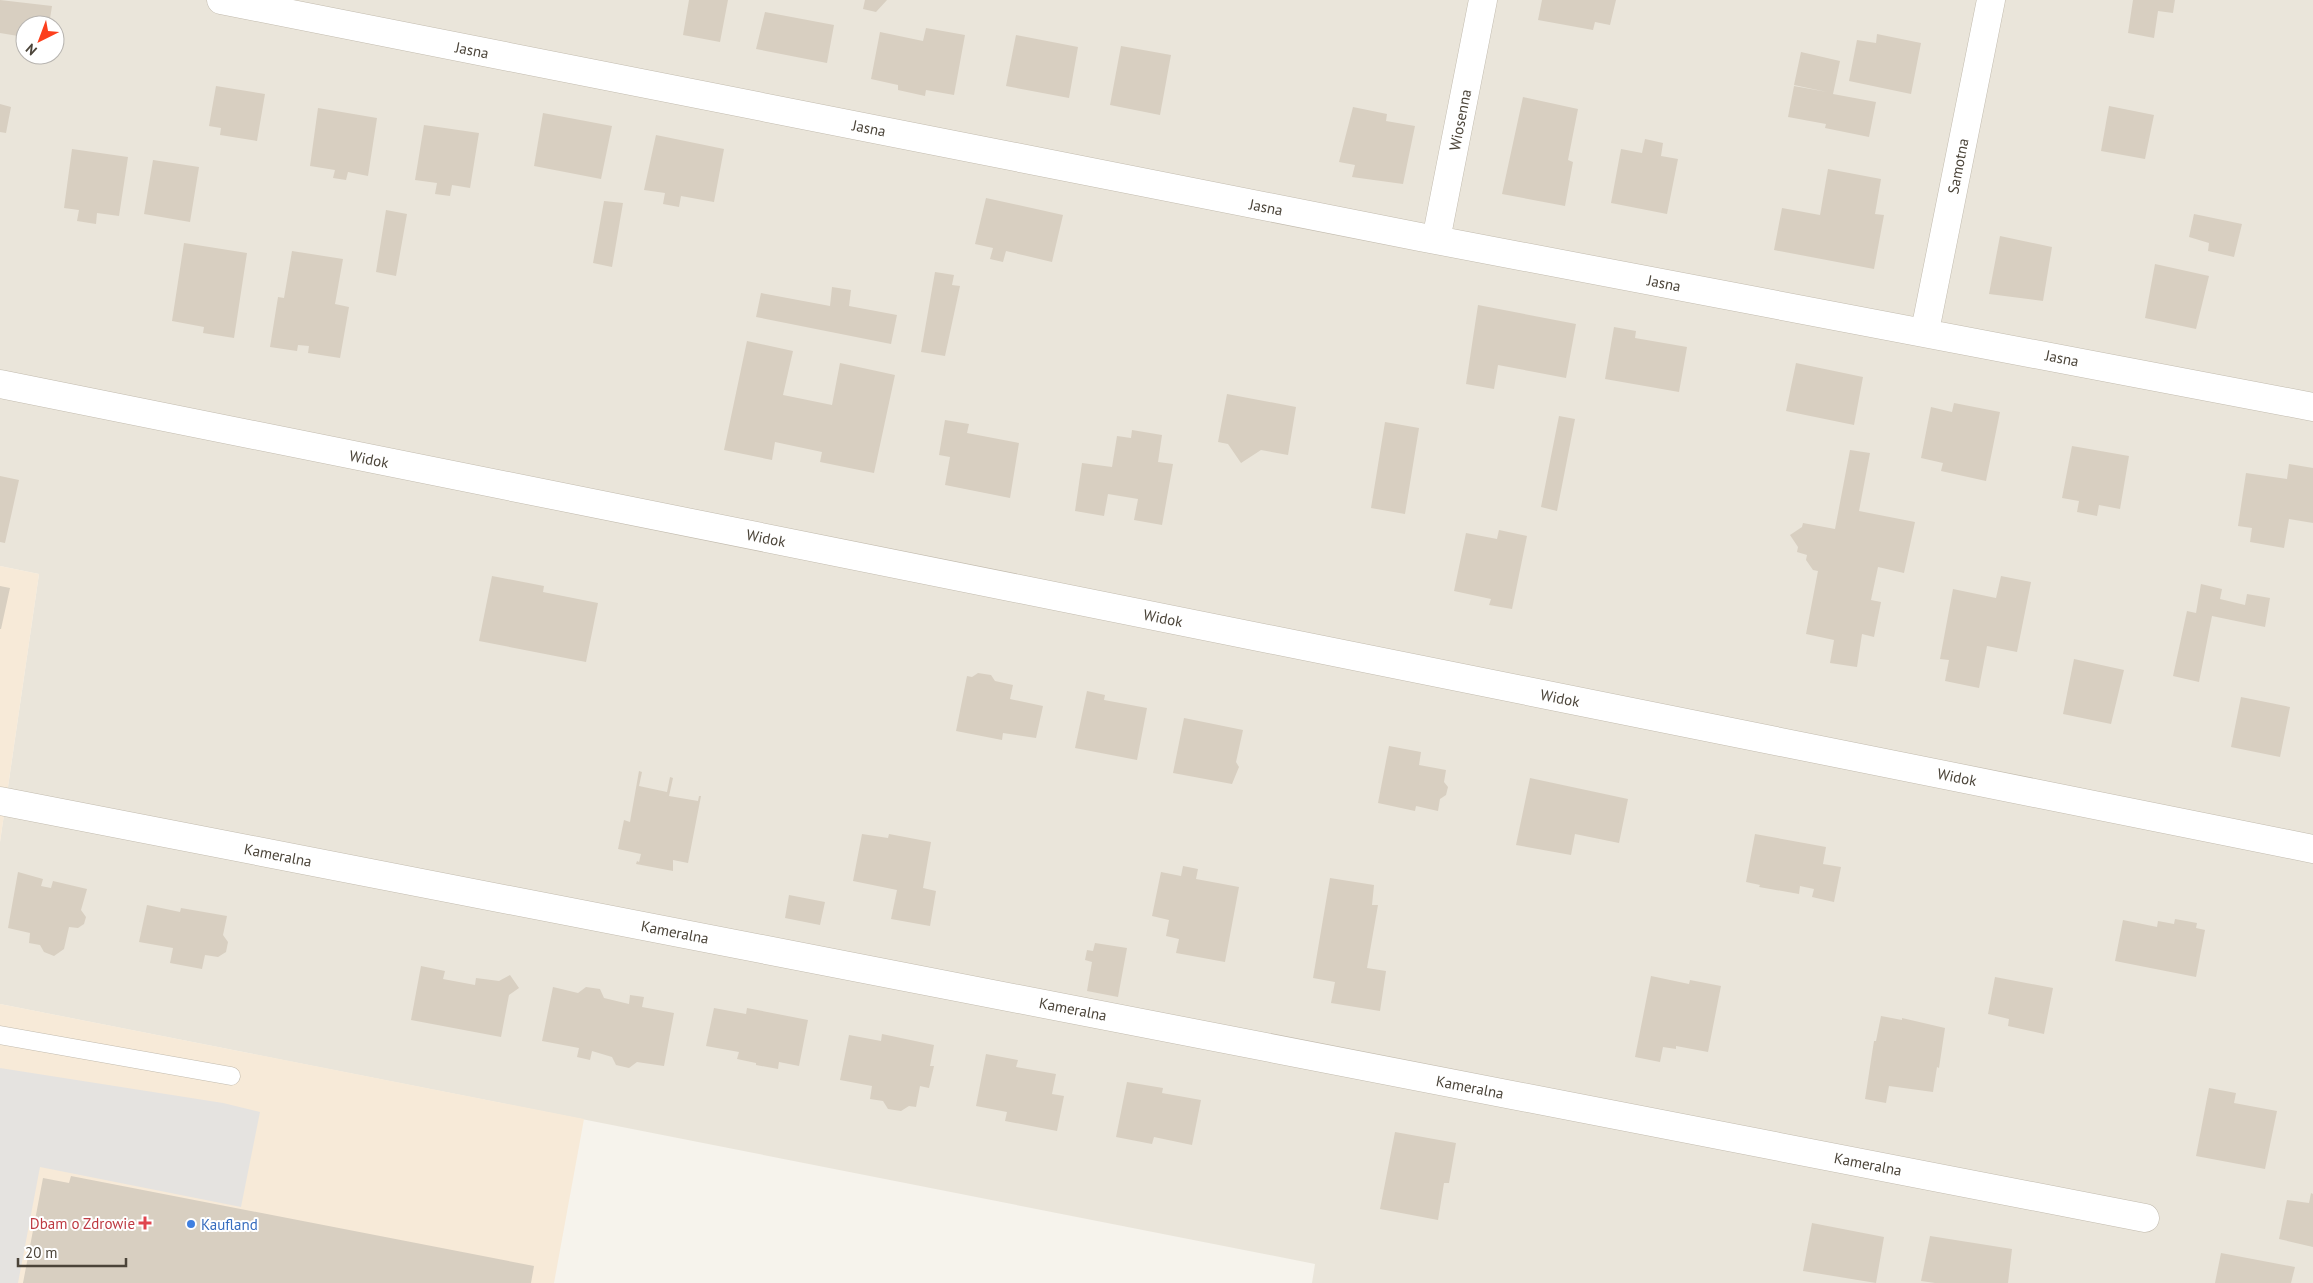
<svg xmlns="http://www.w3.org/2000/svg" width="2313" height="1283" viewBox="0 0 2313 1283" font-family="'PT Sans',sans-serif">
	<rect width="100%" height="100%" fill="#f6f3ec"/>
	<path fill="#eae5da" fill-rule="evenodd" d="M0,0H2313V1283H1312L1315,1264L0,1004V842L39,574L0,566ZM25,25H55V55H25Z"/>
	<path fill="#f7ead8" d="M0,566L39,574L0,842Z
		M0,1004L584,1119L554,1283H0Z"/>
	<path fill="#e5e3e0" d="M0,1068L223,1103L260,1112L241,1207L40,1167L18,1283H0Z"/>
	<path fill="#d8cfc1" d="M0,0L52,6L49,25L20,26L18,36L0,33Z
		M689,0H728L720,42L683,35Z
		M865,0H887L876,12L863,9Z
		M1542,0H1616L1610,25L1595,22L1593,30L1538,20Z
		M2133,0H2175L2173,13L2158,11L2154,38L2128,33Z
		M765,12L834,25L827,63L756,49Z
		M926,28L965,35L954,95L926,90L925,96L898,90V85L871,79L880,32L923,41Z
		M1877,34L1921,43L1911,94L1849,81L1857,40L1876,43Z
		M1016,35L1078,47L1069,98L1006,86Z
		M1121,46L1171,55L1160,115L1110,105Z
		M1801,52L1840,61L1833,94L1876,102L1869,137L1825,128L1826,124L1788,117L1794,86L1827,92L1794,85Z
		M216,86L265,94L257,141L220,135L221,128L209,126Z
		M1523,97L1578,109L1568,160L1573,162L1565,206L1502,194Z
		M0,104L11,107L6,133L0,132Z
		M2109,106L2154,115L2145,159L2101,151Z
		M1353,107L1387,114L1386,121L1415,126L1403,184L1352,177L1355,165L1339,162Z
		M318,108L377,118L368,176L348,172L346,180L333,178L335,170L310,166Z
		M543,113L612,126L601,179L534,166Z
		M424,125L479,133L470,188L452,185L450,196L435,194L437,183L415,180Z
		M656,135L724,149L714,202L681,196L679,207L663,204L665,193L644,190Z
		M1645,139L1663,143L1661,156L1678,159L1667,214L1611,203L1621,149L1642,153Z
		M72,149L128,157L119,216L97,213L96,224L77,221L79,210L64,208Z
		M153,160L199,167L190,222L144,214Z
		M1828,169L1881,179L1875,214L1884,215L1874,269L1774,250L1782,208L1820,215Z
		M986,198L1063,215L1052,262L1006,251L1003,262L990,259L993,248L975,244Z
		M604,201L623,203L612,267L593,263Z
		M386,210L407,214L396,276L376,272Z
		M2194,214L2242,224L2234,257L2208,251L2209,243L2189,237Z
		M2000,236L2052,247L2043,301L1989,294Z
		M184,243L247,253L234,338L203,333L204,327L172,321Z
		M292,251L343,259L335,304L349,307L340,358L308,353L309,346L298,345L297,351L270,347L278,297L284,298Z
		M2155,264L2209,276L2196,329L2145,318Z
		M935,272L954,275L952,285L960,286L945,356L921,352Z
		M832,287L851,290L849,306L897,315L891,344L756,317L761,293L830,306Z
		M1478,305L1576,324L1566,378L1498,365L1494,389L1466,384Z
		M1614,327L1636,331L1635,338L1687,347L1679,392L1605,379Z
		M747,341L793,351L783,395L832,405L840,363L895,375L874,473L820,462L822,452L775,442L772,460L724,450Z
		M1796,363L1863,377L1854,425L1786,411Z
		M1227,394L1296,407L1288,455L1261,450L1241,463L1228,444L1218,442Z
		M1954,403L2000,412L1986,481L1941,471L1943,463L1921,458L1931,407L1952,412Z
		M1559,416L1575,419L1557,511L1541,507Z
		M945,420L969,424L967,433L1019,443L1010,498L945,485L950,457L939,455Z
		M1385,422L1419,428L1405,514L1371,508Z
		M1132,430L1162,435L1158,462L1173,464L1162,525L1134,520L1138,499L1108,494L1104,516L1075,511L1082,463L1112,467L1117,436L1131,438Z
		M2072,446L2129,456L2120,509L2099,505L2097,516L2077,512L2079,501L2062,498Z
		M1850,450L1870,453L1859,511L1915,522L1904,573L1878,567L1871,600L1881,602L1874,637L1862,634L1857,667L1830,663L1834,640L1806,634L1818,571L1813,570L1806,560L1807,555L1797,552L1798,547L1790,535L1802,527L1803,523L1835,529Z
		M2289,464L2313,468V523L2289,519L2284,548L2250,542L2252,528L2238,526L2246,473L2287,479Z
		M0,476L19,480L5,543L0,542Z
		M1499,530L1527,536L1512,609L1489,605L1491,599L1454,591L1466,533L1497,539Z
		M492,576L544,586L543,592L598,603L586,662L479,641Z
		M2001,576L2031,582L2017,652L1987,646L1979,688L1945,681L1949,660L1940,659L1953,589L1996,598Z
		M2201,584L2222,589L2220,599L2245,605L2247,594L2270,598L2265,627L2212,616L2199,682L2173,676L2187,611L2196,613Z
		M0,586L10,588L1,629H0Z
		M2074,659L2124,670L2111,724L2063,714Z
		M978,673L991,675L995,681L1013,685L1010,699L1043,706L1036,738L1003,733L1002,740L956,731L967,676L972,677Z
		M1087,691L1105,695L1104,700L1147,708L1137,760L1075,748Z
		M2241,697L2290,707L2280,757L2231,747Z
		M1184,718L1243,730L1236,762L1239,767L1232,784L1173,773Z
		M1389,746L1421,752L1419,765L1446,770L1444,782L1448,787L1446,795L1440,799L1438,811L1416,806L1415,811L1378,803Z
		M639,771L642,772L639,786L667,792L670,777L673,778L669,796L698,801L699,796H701L688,863L673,860V871L636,864L637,861L639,862L641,854L618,849L624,820L630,822Z
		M1530,778L1628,799L1619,843L1575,834L1571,855L1516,845Z
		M862,834L888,838L889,834L931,842L923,888L936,891L930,926L891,919L897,890L853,881Z
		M1755,834L1826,847L1823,864L1841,867L1834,902L1812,897L1814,889L1800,886L1799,894L1759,887L1760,885L1746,882Z
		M1183,866L1198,869L1196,879L1239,887L1225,962L1176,953L1179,939L1166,936L1169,920L1152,916L1161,872L1181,876Z
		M18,872L43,879L41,886L51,888L53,881L87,889L81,910L86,917L84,924L78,928L69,927L64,949L54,956L44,952L40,945L29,943L30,933L8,928Z
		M1330,878L1374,885L1372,905H1378L1367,968L1386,971L1380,1011L1331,1003L1335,982L1313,978Z
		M789,895L825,902L820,925L785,918Z
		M147,905L180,912L181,908L227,916L223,935L228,942L226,952L218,957L205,955L202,969L170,963L173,948L139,942Z
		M2175,919L2197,923L2196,928L2205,930L2196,977L2115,961L2123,920L2157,927L2158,921L2174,924Z
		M1095,943L1127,948L1118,997L1087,991L1092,962L1085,960L1087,950L1093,951Z
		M421,966L445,971L443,979L475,985L476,978L499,981L510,975L519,988L509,995L501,1037L411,1020Z
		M1651,976L1689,984L1690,980L1721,986L1708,1052L1676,1046V1049L1663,1047L1660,1062L1635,1057Z
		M1995,977L2053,988L2044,1034L2008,1026L2009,1019L1988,1014Z
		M553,987L578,993L586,987L600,989L604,998L629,1004L630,995L644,997L642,1007L674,1013L664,1066L637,1062L629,1068L616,1065L612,1057L592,1051L590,1060L577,1057L579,1048L542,1041Z
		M714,1008L746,1014L747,1008L808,1020L799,1066L779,1062L778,1069L756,1065V1063L737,1059L739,1052L706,1046Z
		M1881,1016L1902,1020V1018L1945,1028L1939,1068L1937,1067L1933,1092L1889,1086L1886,1103L1865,1099L1874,1041H1876Z
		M882,1034L934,1045L930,1066H934L929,1088L920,1086L916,1107L909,1106L901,1111L888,1109L883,1101L870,1099L872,1086L840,1080L849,1035L881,1041Z
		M986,1054L1018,1060L1016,1067L1056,1074L1052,1094L1064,1096L1057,1131L1005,1121L1007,1112L976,1106Z
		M1127,1082L1163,1088L1162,1093L1201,1100L1192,1145L1154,1137L1152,1144L1116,1137Z
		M2209,1088L2236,1093L2234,1103L2277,1111L2265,1169L2196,1156Z
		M1395,1132L1456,1143L1449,1183H1444L1438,1220L1380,1209Z
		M71,1176L534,1266L531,1283H23L43,1178L69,1183Z
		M2311,1193L2313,1194V1247L2279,1239L2287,1200L2309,1203Z
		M1812,1223L1884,1237L1876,1283L1803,1271Z
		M1930,1236L2012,1249L2008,1283H1935L1921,1281Z
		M2221,1253L2295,1267L2291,1283H2215Z"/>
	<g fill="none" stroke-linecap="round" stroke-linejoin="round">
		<defs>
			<path id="service" d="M0,1035L231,1076"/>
			<path id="minor" d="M221,0L1420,237L2313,407
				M1436,240L1483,0
				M1925,331L1991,0
				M0,384L2313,849
				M0,801L2145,1218"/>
		</defs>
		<use href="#service" stroke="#c2bbae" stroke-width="19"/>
		<use href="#minor" stroke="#c2bbae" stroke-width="29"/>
		<use href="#service" stroke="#fff" stroke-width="18"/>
		<use href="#minor" stroke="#fff" stroke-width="28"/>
	</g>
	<path fill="#e0444e" stroke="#fff" stroke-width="2" d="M142.5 1215.5h5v5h5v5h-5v5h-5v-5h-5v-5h5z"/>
	<circle fill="#3f7fe0" stroke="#fff" stroke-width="2" cx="191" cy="1224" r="5"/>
	<g text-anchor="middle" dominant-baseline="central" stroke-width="4" stroke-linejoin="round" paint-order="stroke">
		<g font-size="15" fill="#4b4439" stroke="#fff">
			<text transform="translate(472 50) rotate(11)">Jasna</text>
			<text transform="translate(1460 120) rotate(-79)">Wiosenna</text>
			<text transform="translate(869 128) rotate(11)">Jasna</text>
			<text transform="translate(1958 166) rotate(-79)">Samotna</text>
			<text transform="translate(1266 207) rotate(11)">Jasna</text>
			<text transform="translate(1664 283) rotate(11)">Jasna</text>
			<text transform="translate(2062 358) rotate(11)">Jasna</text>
			<text transform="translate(369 459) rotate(11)">Widok</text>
			<text transform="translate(766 538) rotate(11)">Widok</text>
			<text transform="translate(1163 618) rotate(11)">Widok</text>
			<text transform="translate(1560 698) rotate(11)">Widok</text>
			<text transform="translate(1957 777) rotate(11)">Widok</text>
			<text transform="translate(278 855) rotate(11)">Kameralna</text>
			<text transform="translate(675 932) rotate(11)">Kameralna</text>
			<text transform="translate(1073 1009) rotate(11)">Kameralna</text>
			<text transform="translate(1470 1087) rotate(11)">Kameralna</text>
			<text transform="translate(1868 1164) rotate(11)">Kameralna</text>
		</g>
		<g font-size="15" fill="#be3a42" stroke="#fff" text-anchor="end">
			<text x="135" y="1223">Dbam o Zdrowie</text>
		</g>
		<g font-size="15" fill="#366cbe" stroke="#fff" text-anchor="start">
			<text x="201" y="1224">Kaufland</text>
		</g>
	</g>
	<g transform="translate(40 40) rotate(222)"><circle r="24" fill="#ffffff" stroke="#b7b4b0"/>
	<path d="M0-4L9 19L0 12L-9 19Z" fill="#fc3f1d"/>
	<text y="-8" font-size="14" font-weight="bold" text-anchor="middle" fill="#4b4439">N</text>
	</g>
	<path d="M18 1258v8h108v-8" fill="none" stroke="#4b4439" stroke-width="2.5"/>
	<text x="25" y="1258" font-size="15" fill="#4b4439" stroke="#ffffff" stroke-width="4" paint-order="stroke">20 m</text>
</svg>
